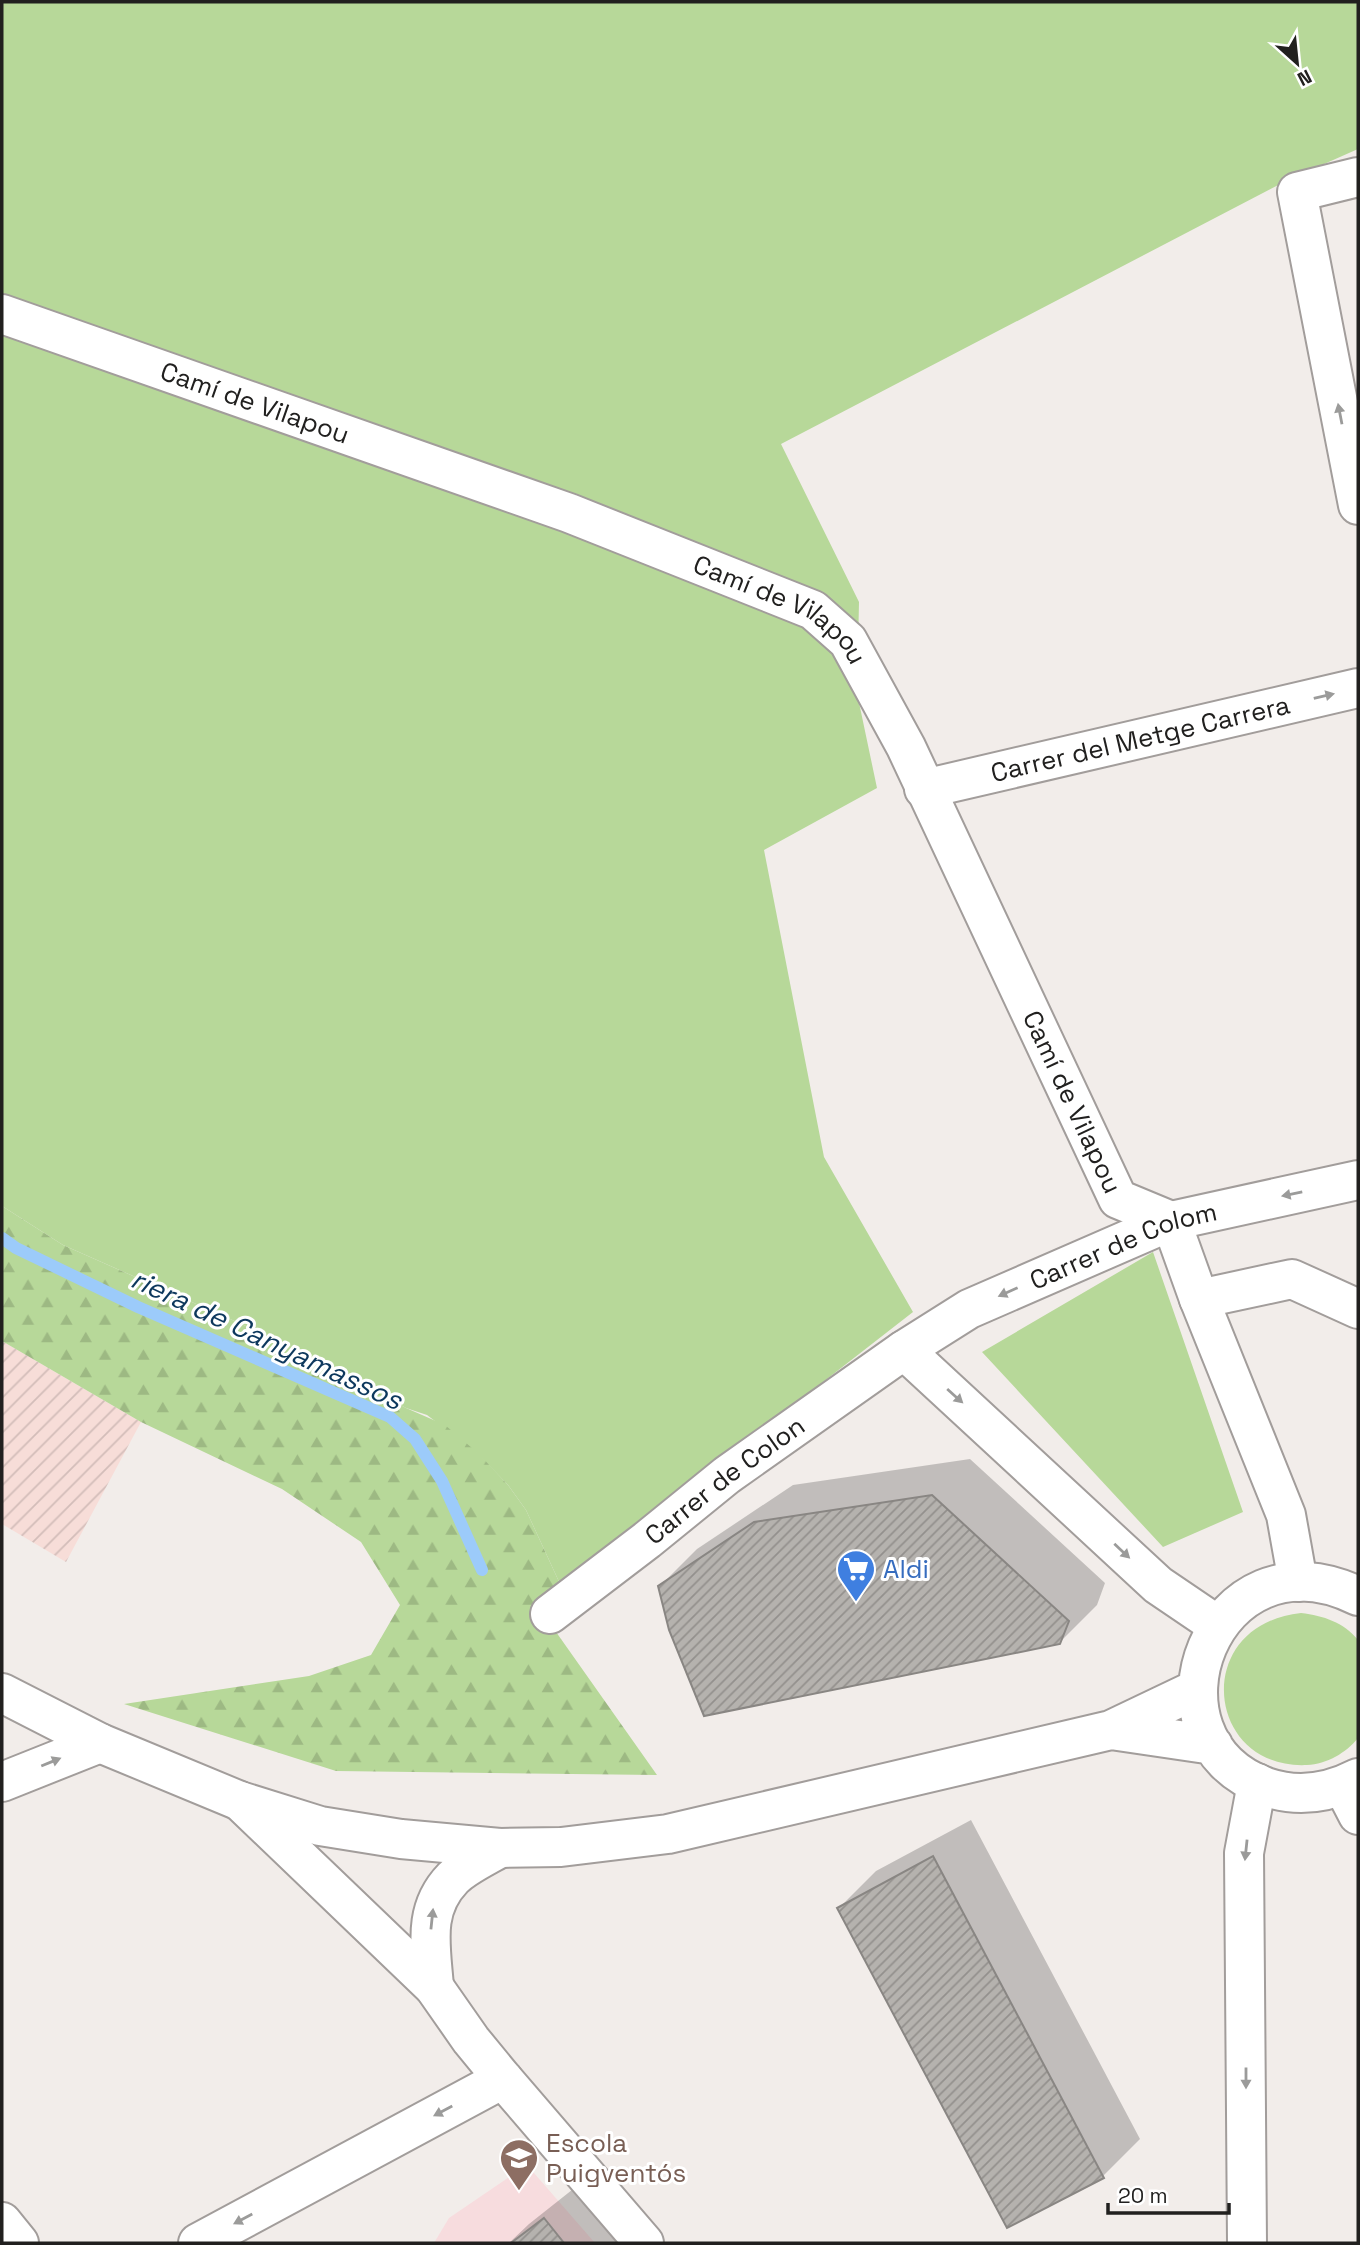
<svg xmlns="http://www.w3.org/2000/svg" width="1360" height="2245" viewBox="0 0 1360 2245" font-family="'Space Grotesk',sans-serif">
	<defs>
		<pattern id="industrial-furrows" width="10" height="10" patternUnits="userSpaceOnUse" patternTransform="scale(1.75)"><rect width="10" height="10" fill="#f7ddd8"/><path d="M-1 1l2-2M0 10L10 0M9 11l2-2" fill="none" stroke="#d3bdb9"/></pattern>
		<pattern id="forest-firs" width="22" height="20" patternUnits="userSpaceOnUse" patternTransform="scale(1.75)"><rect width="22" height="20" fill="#b7d899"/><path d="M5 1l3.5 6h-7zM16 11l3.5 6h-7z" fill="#9db983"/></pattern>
		<pattern id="building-hatch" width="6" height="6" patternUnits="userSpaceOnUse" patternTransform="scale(1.75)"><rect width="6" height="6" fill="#b5b2ae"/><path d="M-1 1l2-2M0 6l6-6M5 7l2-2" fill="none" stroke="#93908d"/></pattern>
	</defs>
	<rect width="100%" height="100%" fill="#f2edea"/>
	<path fill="url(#industrial-furrows)" d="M2,1341L141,1422L66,1562L2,1524Z"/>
	<path fill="#f7dcde" d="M527,2165L595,2243H434L449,2218Z"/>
	<path fill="#b7d899" d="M2,2H1358V149L1288,180L781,444L859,602L857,693L877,788L764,850L824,1157L913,1312L561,1586L526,1510L508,1485L478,1454L427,1415L406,1408L307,1353L63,1245L2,1206Z
		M1153,1252L1243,1512L1163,1547L982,1352Z
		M1301,1613C1324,1616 1343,1622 1358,1640V1738C1346,1753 1327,1764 1307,1765C1205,1770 1190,1625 1301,1613Z"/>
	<path fill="url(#forest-firs)" d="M2,1206L63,1245L307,1353L406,1408L445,1425L479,1454L508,1485L526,1510L561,1586L537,1605L657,1775L336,1771L124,1704L309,1676L371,1655L400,1605L361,1542L282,1489L141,1422L2,1341Z"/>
	<path fill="#0003" d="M970,1459L1105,1583L1097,1605L1059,1643L660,1586L697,1549L793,1485Z
		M971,1820L1140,2139L1103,2176L839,1908L876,1871Z
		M582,2182L631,2243H509L529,2224Z"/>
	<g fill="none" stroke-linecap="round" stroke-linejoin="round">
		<path stroke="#9ccbfa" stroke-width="12" d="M2,1238L16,1248L138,1307L390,1417L415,1439L442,1481L482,1570"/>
	</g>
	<path fill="url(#building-hatch)" stroke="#898683" stroke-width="2" d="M932,1495L1069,1621L1060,1644L704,1716L669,1630L658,1586L754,1522Z
		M933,1856L1104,2178L1007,2228L837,1908Z
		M544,2218L564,2243H511Z"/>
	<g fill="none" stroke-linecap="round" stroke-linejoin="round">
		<defs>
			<g id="minor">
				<path d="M1358,177L1297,192L1358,505"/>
				<path id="s1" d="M2,314L569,513L813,610L848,641L906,747L1118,1199L1171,1221L1199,1299L1286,1515L1298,1582"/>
				<path id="s2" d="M924,789L1358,688"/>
				<path d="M1199,1299L1292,1279L1358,1309"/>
				<path d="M904,1350L1158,1585L1217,1625"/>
				<path id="s3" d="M550,1614L647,1540L727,1475L904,1350L969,1309L1171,1221L1358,1180"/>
				<path d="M2,1782L100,1743"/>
				<path d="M1343,1786L1358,1815"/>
				<path d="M240,1801L434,1987L471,2040L503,2079L644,2243"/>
				<path d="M434,1987C431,1946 422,1910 453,1878C465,1866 485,1857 500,1848"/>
				<path d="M2,2222L19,2243"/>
				<path d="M198,2243L503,2079"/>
				<path d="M1247,2243L1244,1853L1257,1783"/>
			</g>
			<path id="tertiary" d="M1358,1596C1212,1525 1133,1739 1266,1787C1298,1798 1329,1793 1358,1778
				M2,1693L100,1743L240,1801L320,1826L401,1839L500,1848L561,1847L668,1834L1111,1730L1197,1689
				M1111,1730L1213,1745"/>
		</defs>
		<use href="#minor" stroke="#a29d9b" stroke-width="42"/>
		<use href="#tertiary" stroke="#a29d9b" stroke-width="42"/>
		<use href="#minor" stroke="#fff" stroke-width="38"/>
		<use href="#tertiary" stroke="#fff" stroke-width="38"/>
	</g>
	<defs><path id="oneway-solid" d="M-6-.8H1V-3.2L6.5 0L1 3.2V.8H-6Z" transform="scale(1.75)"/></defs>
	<g fill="#9b9b9a">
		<use href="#oneway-solid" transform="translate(1340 414) rotate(-101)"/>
		<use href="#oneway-solid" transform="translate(1324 696) rotate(-13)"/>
		<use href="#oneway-solid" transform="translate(1292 1194) rotate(168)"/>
		<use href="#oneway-solid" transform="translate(1008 1292) rotate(156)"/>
		<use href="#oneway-solid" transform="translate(955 1396) rotate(42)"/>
		<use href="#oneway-solid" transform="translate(1122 1551) rotate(43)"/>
		<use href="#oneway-solid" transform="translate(51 1762) rotate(-22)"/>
		<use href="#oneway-solid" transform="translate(1246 1850) rotate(96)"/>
		<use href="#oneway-solid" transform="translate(432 1919) rotate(-84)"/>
		<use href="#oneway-solid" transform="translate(1246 2078) rotate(90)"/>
		<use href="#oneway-solid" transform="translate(443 2111) rotate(152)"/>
		<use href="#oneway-solid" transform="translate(243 2219) rotate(152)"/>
	</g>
	<defs>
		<symbol id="supermarket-pin" viewBox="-11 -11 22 30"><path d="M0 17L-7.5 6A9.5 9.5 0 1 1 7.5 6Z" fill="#3f7fe0" stroke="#fff"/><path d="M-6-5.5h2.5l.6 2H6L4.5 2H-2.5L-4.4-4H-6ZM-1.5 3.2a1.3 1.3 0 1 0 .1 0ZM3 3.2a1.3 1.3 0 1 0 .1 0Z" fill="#fff"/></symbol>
		<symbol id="school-pin" viewBox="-11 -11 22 30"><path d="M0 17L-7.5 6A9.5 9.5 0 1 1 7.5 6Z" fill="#8d6e63" stroke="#fff"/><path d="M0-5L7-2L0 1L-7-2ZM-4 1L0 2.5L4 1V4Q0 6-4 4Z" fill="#fff"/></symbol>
	</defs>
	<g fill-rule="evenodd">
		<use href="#supermarket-pin" x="834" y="1547" width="44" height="60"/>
		<use href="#school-pin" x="497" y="2136" width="44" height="60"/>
	</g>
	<g text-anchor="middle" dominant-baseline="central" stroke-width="6" stroke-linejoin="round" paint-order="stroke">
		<g font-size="26" fill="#21201f" stroke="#fff">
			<text stroke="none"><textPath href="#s1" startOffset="268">Camí de Vilapou</textPath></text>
			<text stroke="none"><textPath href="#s1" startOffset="835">Camí de Vilapou</textPath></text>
			<text stroke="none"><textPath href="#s2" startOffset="222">Carrer del Metge Carrera</textPath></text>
			<text stroke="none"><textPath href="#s1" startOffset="1423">Camí de Vilapou</textPath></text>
			<text stroke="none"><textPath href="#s3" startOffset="686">Carrer de Colom</textPath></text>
			<text stroke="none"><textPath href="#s3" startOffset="220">Carrer de Colon</textPath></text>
		</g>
		<g font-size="26" fill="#366cbe" stroke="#fff" text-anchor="start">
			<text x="883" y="1569">Aldi</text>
		</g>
		<g font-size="26" fill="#785e54" stroke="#fff" text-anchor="start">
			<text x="546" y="2143">Escola<tspan x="546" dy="30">Puigventós</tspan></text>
		</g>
		<g font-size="28" font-style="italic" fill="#0d385d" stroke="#fff">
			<text transform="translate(267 1339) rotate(25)">riera de Canyamassos</text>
		</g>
	</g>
	<rect width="1360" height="2245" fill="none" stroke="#21201f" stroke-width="7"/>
	<g transform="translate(1297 63) rotate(153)" stroke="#ffffff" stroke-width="5" paint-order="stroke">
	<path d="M0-5L12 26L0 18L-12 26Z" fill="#21201f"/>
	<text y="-10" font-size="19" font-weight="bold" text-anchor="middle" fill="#21201f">N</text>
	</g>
	<path d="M1108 2203v10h121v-10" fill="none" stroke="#21201f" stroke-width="3.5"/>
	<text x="1118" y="2203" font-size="21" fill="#21201f" stroke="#ffffff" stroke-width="5" paint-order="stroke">20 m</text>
</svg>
